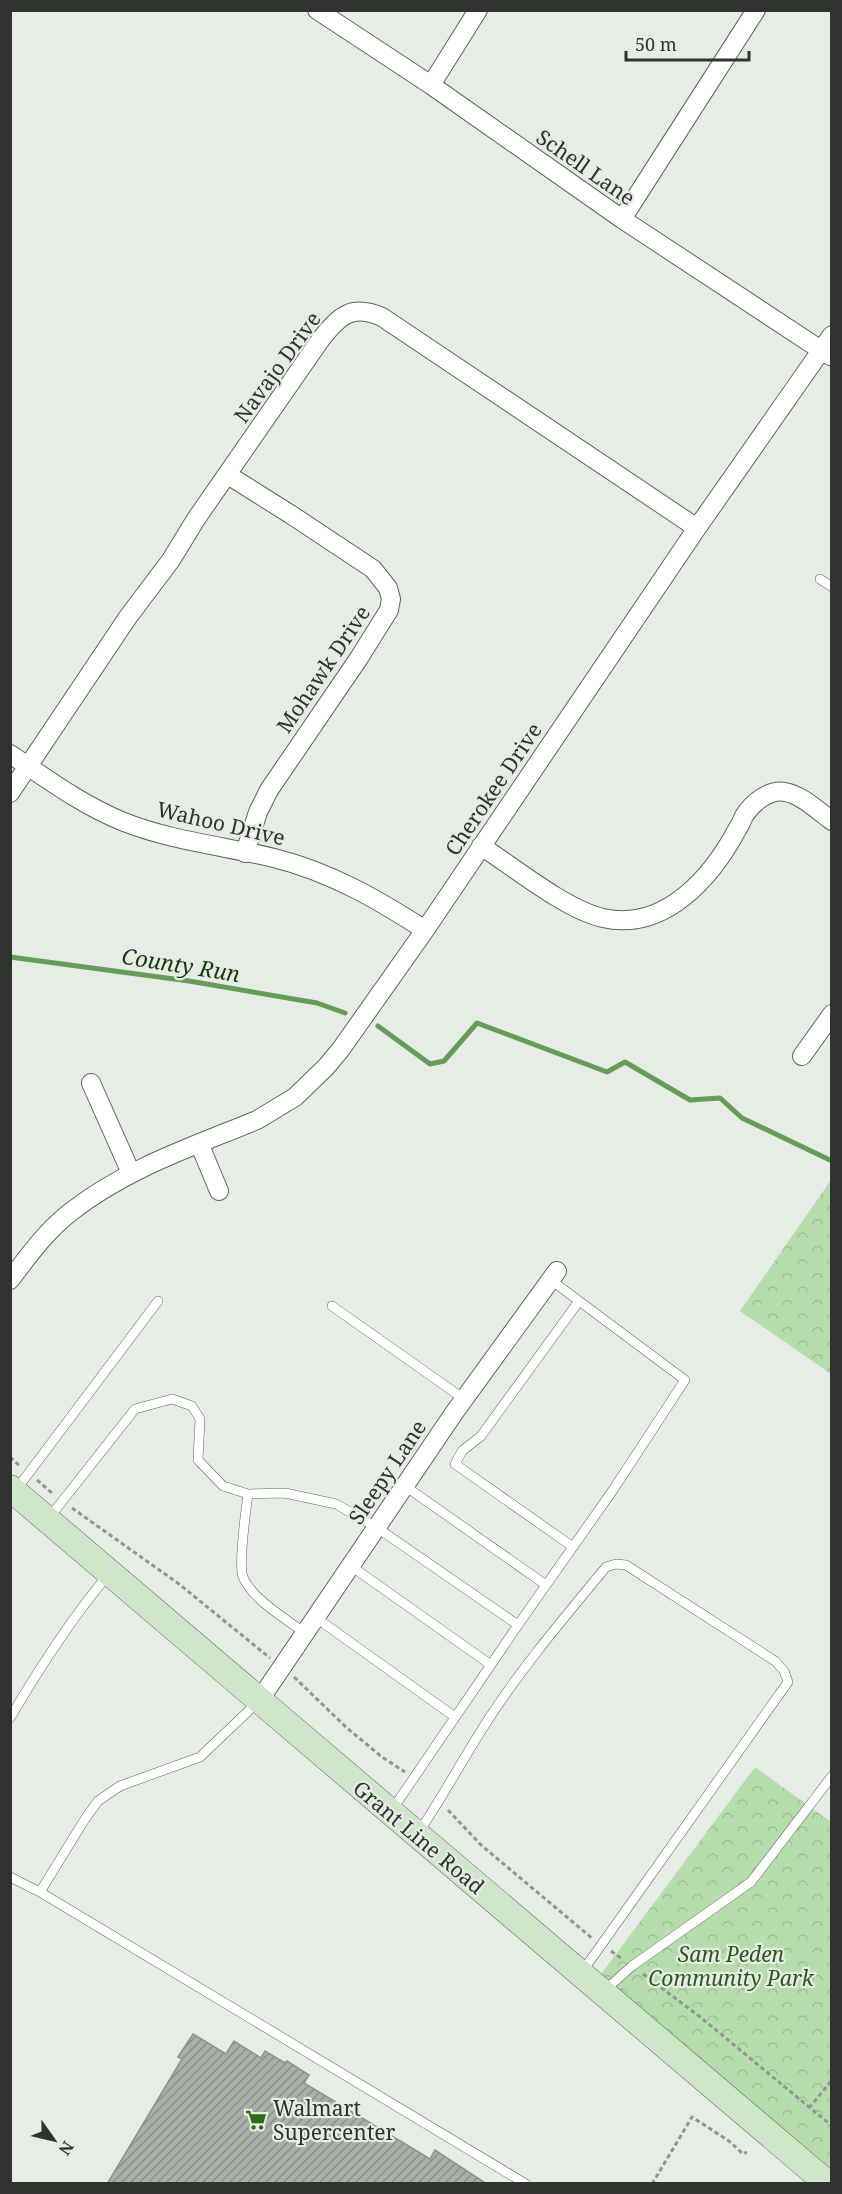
<svg xmlns="http://www.w3.org/2000/svg" width="842" height="2194" viewBox="0 0 842 2194" font-family="'Noto Serif',serif">
	<defs>
		<pattern id="park-crowns" width="20" height="18" patternUnits="userSpaceOnUse" patternTransform="scale(1.5)"><rect width="20" height="18" fill="#b6deac"/><path d="M2 6a3 3 0 1 1 6 0M12 15a3 3 0 1 1 6 0" fill="none" stroke="#9dbf94"/></pattern>
		<pattern id="building-hatch" width="6" height="6" patternUnits="userSpaceOnUse" patternTransform="scale(1.5)"><rect width="6" height="6" fill="#abafaa"/><path d="M-1 1l2-2M0 6l6-6M5 7l2-2" fill="none" stroke="#8c8f8b"/></pattern>
	</defs>
	<rect width="100%" height="100%" fill="#e8ece7"/>
	<path fill="url(#park-crowns)" d="M831,1180V1374L740,1311Z
		M755,1767L831,1822V2178L593,1985Z"/>
	<g fill="none" stroke-linecap="round" stroke-linejoin="round">
		<path stroke="#659d57" stroke-width="5" d="M10,957L189,981L317,1003L345,1013
			M378,1026L430,1064L444,1061L477,1023L607,1072L625,1062L690,1100L720,1098L742,1118L832,1161"/>
	</g>
	<path fill="url(#building-hatch)" stroke="#8e918d" stroke-width="1.5" d="M193,2034L226,2054L234,2041L261,2058L265,2051L285,2063L287,2061L309,2075L304,2083L430,2159L435,2150L487,2184H107L182,2059L178,2057Z"/>
	<g fill="none" stroke-linecap="round" stroke-linejoin="round">
		<defs>
			<path id="lane" d="M820,579L832,587
				M332,1306L464,1399
				M405,1486L546,1585
				M16,1490L158,1301
				M248,1494C246,1510 238,1564 243,1577C252,1599 286,1619 305,1633
				M49,1518L135,1409L172,1399L192,1406L200,1419L198,1460L223,1486L248,1494L285,1493L336,1504L376,1527L518,1625
				M573,1547L455,1464L462,1451L481,1436L579,1301
				M351,1566L491,1665
				M315,1617L455,1717
				M10,1718C40,1667 70,1620 108,1575
				M392,1810L518,1625L613,1490L685,1380L551,1280
				M419,1832C443,1796 463,1759 486,1723C522,1667 564,1618 606,1567L616,1564L626,1565L775,1661L784,1671L788,1682L582,1972
				M10,1877L40,1892L526,2184
				M40,1892L85,1819L98,1801L120,1786L200,1757L259,1701
				M604,1991L632,1966L751,1882L832,1776"/>
			<path id="street" d="M317,10L431,85L622,219L830,356
				M431,85L478,10
				M622,219L756,10
				M228,475L290,514L373,569L388,588L391,599L389,610L359,658L269,790L258,812L245,853
				M10,754C47,779 82,805 124,822C172,841 224,846 274,858C330,872 377,899 425,930
				M10,793L128,617L171,560L196,519L321,339C340,315 352,304 382,317L697,528
				M481,846C515,868 565,909 603,918C665,932 712,877 738,828C741,824 742,820 744,816C752,803 769,789 785,792C802,795 818,811 832,821
				M802,1056L832,1014
				M91,1083L131,1173
				M199,1143L219,1191
				M10,1280C29,1255 47,1230 72,1211C127,1168 194,1146 257,1120L295,1097L326,1067L341,1049L425,930L697,528L832,335
				M259,1701L454,1413L557,1271"/>
			<path id="secondary" d="M10,1488L828,2184"/>
		</defs>
		<use href="#lane" stroke="#60635f" stroke-width="10"/>
		<use href="#street" stroke="#60635f" stroke-width="20"/>
		<use href="#secondary" stroke="#60635f" stroke-width="27"/>
		<path stroke="#929592" stroke-width="3" stroke-dasharray="4.5 3" stroke-linecap="butt" d="M10,1457L20,1466
			M37,1480L52,1493
			M72,1508L179,1584L270,1658
			M294,1677L347,1728L382,1757L405,1772
			M448,1810L481,1845L593,1939
			M611,1951L622,1959
			M643,1974L699,2016L832,2126
			M809,2108L832,2080
			M652,2184L692,2117L729,2141L743,2154L747,2152"/>
		<use href="#lane" stroke="#fff" stroke-width="9"/>
		<use href="#street" stroke="#fff" stroke-width="18"/>
		<use href="#secondary" stroke="#cee7c8" stroke-width="26"/>
	</g>
	<defs>
		<symbol id="supermarket-bare" viewBox="-9 -9 18 18"><path d="M-6-5.5h2.5l.6 2H6L4.5 2H-2.5L-4.4-4H-6ZM-1.5 3.2a1.3 1.3 0 1 0 .1 0ZM3 3.2a1.3 1.3 0 1 0 .1 0Z" fill="#286f0f" stroke="#e8ece7" stroke-width="2.5" paint-order="stroke"/></symbol>
	</defs>
	<g fill-rule="evenodd">
		<use href="#supermarket-bare" x="241" y="2105" width="30" height="30"/>
	</g>
	<g text-anchor="middle" dominant-baseline="central" stroke-width="4.5" stroke-linejoin="round" paint-order="stroke">
		<g font-size="21" fill="#303230" stroke="#e8ece7">
			<text transform="translate(586 167) rotate(35)">Schell Lane</text>
			<text transform="translate(277 367) rotate(-54)">Navajo Drive</text>
			<text transform="translate(323 669) rotate(-56)">Mohawk Drive</text>
			<text transform="translate(493 789) rotate(-56)">Cherokee Drive</text>
			<text transform="translate(221 823) rotate(13)">Wahoo Drive</text>
			<text transform="translate(387 1472) rotate(-56)">Sleepy Lane</text>
			<text transform="translate(419 1837) rotate(40)">Grant Line Road</text>
		</g>
		<g font-size="21" font-style="italic" fill="#265c16" stroke="#e8ece7">
			<text x="731" y="1954">Sam Peden<tspan x="731" dy="24">Community Park</tspan></text>
		</g>
		<g font-size="21" fill="#303230" stroke="#e8ece7" text-anchor="start">
			<text x="273" y="2108">Walmart<tspan x="273" dy="24">Supercenter</tspan></text>
		</g>
		<g font-size="22" font-style="italic" fill="#143a09" stroke="#e8ece7">
			<text transform="translate(181 964) rotate(9)">County Run</text>
		</g>
	</g>
	<rect width="842" height="2194" fill="none" stroke="#303230" stroke-width="24"/>
	<g transform="translate(54 2140) rotate(124)" stroke="#e8ece7" stroke-width="4.5" paint-order="stroke">
	<path d="M0-4.5L10 22L0 15L-10 22Z" fill="#303230"/>
	<text y="-9" font-size="16" font-weight="bold" text-anchor="middle" fill="#303230">N</text>
	</g>
	<path d="M626 51v9h123v-9" fill="none" stroke="#303230" stroke-width="3"/>
	<text x="635" y="51" font-size="18" fill="#303230" stroke="#e8ece7" stroke-width="4.5" paint-order="stroke">50 m</text>
</svg>
